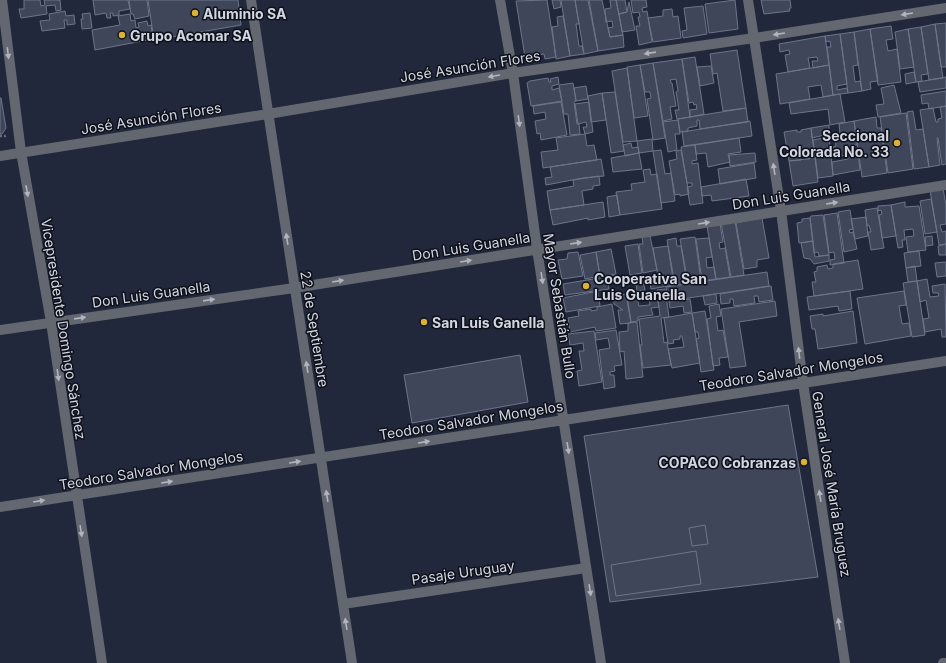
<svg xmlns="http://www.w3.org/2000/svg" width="946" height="663" viewBox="0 0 946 663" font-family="Inter,sans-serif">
	<rect width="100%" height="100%" fill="#22283b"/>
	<path fill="#3f465a" stroke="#6d758b" d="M24,0H40L41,6L45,5L44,0H60L61,10L56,11L55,5L46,6L47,14L21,18L19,9H24Z
		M93,0H128L130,9L119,11V15L113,16V13H110L111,18H107L106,13L95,15Z
		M129,0H147L149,16L135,19L133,14H131Z
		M148,0H238L241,25L154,40Z
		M547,0L556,57L545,59L544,54L525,57L516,1Z
		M552,0H560L561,7L554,9Z
		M561,0H575L579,24H576L579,46H582L584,54L570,56Z
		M575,0H588L598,51L584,54Z
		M589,0H602L610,37L623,35L624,47L598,51Z
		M610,0H616L623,35L610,37L608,28L613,27L612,21L606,22L605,9L611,8Z
		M616,0H625L627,12L619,14Z
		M631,0H646L647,7L642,8L643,12L647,11L652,42L639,45L636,26H640L638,17H640L639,12L633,13Z
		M735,0L738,29L709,33L705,4Z
		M761,0H790L791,8L789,9L790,11L764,14Z
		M629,2L635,30L622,32L619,14L627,12Z
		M703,6L707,34L683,38L682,31L687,30L684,8Z
		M672,9L673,17L678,16L681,38L653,42L648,18L663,16V10Z
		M65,11L66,16L74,15L75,24L67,25V20H64L65,28L42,31L40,21L50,20L49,14Z
		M90,13L92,28L82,29L81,19H83L82,14Z
		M130,14L131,21L135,20L136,28L139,27L138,23L147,21L148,26L151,25L153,39L95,50L92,30L120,25L118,16Z
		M563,16L570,56L556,59L552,27L558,26L557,17Z
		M946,23V67H941L935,24Z
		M935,24L943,78L929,80L921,27Z
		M891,26L893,39L886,40L888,51L897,49L901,82L878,85L870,29Z
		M921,27L928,74L921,75L922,81L916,82L908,29Z
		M870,29L878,81L870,82L871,89L862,91L854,32Z
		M908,29L914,67L900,69L895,32Z
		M854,32L858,65L853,66L855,82L860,81L862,91L848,93L840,34Z
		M840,34L847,84L837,86V90L847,88L848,93L833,95L827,47H831L830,41L826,42L825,36Z
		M825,36L829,65L813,68L812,61H818L817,57L808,58L810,68L788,72L785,55L790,54L789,50L780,52L779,44Z
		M737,50L746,108L723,111L717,73L713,74L710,54Z
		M695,57L704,114L690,117V110L697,109L696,104L694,105L693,102L689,103L682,59Z
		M682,59L690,117L677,119L675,110H679L676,92L678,91L676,79L670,80L671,83H672L676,106L670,107L672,119L663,121L653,63Z
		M653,63L665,138L653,140L647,99L651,98L650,92H645L640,65Z
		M640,65L648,116L634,118L627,67Z
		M829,65L833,95L823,97L821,85L808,87L810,99L780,104L776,74Z
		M711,66L714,83L700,86L697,67Z
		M627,68L637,141L623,142L612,71Z
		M914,72L916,82L906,84L905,74Z
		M558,77L559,84L552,86V90L559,88L562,101L531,106L527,83L530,81L548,78L549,82H551L550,79Z
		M946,77V88L920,92L918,82Z
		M573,83L576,101L574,102L577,124H579L580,134L570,135L568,114H564L559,85Z
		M894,85L901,113L878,117L876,105L884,104L881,88Z
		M586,86L588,99L576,101L574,88Z
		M946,91V106L929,109L928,103L922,104L921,95Z
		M615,92L624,151L611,153L602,93Z
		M602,93L606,120L591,122L588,96Z
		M840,94L845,122L830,125L828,109L791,114L789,103Z
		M0,98H1L6,128L2,134H0Z
		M561,102L567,135L541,140L540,133L537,134L535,121L546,119L545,112L534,114L533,106Z
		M589,102L593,132L585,134L583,127H587L586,122L578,124L575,104Z
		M946,106V164L942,165L938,138H937L940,165L929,167L920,110L933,108L936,122H938V119L942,118L940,107Z
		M746,108L748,122L700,129L699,120H697V126L688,128V131L680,132L678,119Z
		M913,111L916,130L923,129L929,167L914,169L907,112Z
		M906,113L913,169L888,173L880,117Z
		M876,117L877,128H881L887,173L862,177L854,121Z
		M678,120L680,134H675L677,150L668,152L663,122Z
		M750,121L752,136L684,146L682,132Z
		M854,121L857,145H852L853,153H858L860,170L833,175L832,162L848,159L847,155L834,157L833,147L836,146L834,134L840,133L839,124Z
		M829,125V134L812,138L811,128Z
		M811,128L815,158L806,159L805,156L801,157V160L789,161L784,132L797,130V132H801V130Z
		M585,134L587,146L594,145L597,160L543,168L541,152L558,150L556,138Z
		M829,137L833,176L818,178L813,140Z
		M739,138L741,152L728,154L730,162L708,167L706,153L696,154L695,145Z
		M652,139L653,151L639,153L637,141Z
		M631,143L632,148L638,147L639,153L625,156L623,145Z
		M695,145L697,160L692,161V164L698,163L703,203L690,205L687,187L692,186V183H687L681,147Z
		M661,150L665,174L671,173L675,201L661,203L653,151Z
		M681,150L689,194L680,196V194L675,195L669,161L677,159L676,151Z
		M639,153L642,169L613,172L611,158Z
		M755,153L756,162L730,166L729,155Z
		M815,158L818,182L793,186L789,161Z
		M601,159L604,176L583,178L546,185L545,178L552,177L550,167Z
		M754,163L756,178L720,184L718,169Z
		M650,169L651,175L657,174L662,209L620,215L616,192L632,190L631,184L645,182L643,170Z
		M599,176L600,185L593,186V189L582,191L584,205L550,210L547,191L574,186L573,180Z
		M746,179L749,196L712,201L711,195L702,196L701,187Z
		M943,188L946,206V224L940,225L942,232L946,231V244L939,245L930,190Z
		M617,195L620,215L609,217L607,197Z
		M931,199L937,232L925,234L920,201Z
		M603,202L605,217L588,220V218L553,225L550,210Z
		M905,202V207L919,206L926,250L908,252L906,237L914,236L913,229L904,230L905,240H902L903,247L898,248L891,205Z
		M891,205L896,236L882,238L879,215L882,214L881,210L878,211V206Z
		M877,208L884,248L871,250L868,232H871L869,225L867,226L865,210Z
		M850,210L853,229L849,230L850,233L853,232L857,249L844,252L838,212Z
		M837,213L844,263L830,265V260L835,259L834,252L829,253L824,215Z
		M823,215L829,255L819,256L818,252L814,253L810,218L811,216Z
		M866,217L868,236L855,239L851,219Z
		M762,218L769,258L757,260V267L744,269L736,223Z
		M810,218L813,241L799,243L797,223L802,222V219Z
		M735,221L744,275L731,277L721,223Z
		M720,224L723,242L719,243L720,249L725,248L730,277L716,279L707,226Z
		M650,236L657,270L643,273L639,244H643L642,237Z
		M932,236L933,245L926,246L925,237Z
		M695,237L701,281L688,283L680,239Z
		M676,238L677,246H681L687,283L675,285L667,240Z
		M709,238L712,257L706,258L707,268L714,267L716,279L702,281L696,239Z
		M813,241L815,257L829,255V261L814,264L810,259L804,258L801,243Z
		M638,244L642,273L630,275L625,246Z
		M946,244V255H939L938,246Z
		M668,246L674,285L651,289L649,277L658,276L653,248Z
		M611,249L616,274L600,277L596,252Z
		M919,251L921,266L906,268L904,253Z
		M578,252L583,276L562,279L558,260L567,259L568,253Z
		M596,252L600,276L585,279L580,255Z
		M858,260L863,289L814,296L812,282H816L814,272L817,271V267L827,265L828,269L833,268V264Z
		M946,262V276L937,277L935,263Z
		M915,266L917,281L908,282L906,268Z
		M767,272L769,286L668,301L666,287Z
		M617,275L618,281L608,283L609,289L565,295L563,284Z
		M642,277L645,290L637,291L635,278Z
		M927,279L930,297L939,296L938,293H933L932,286L945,284L946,337H942L941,329L925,332L923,319L929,318L926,300L920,302L917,281Z
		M917,281L925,335L912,337L903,283Z
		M771,286L773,300L759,302L758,296H754L755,303L734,306L733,299H730V303L721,304L720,294Z
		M665,289L669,317L661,318L664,343L667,342L671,365L643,368L640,345H642L639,319L660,316L657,290Z
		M598,291L600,306L566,312L563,298Z
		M656,291L659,307L651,308L653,315L638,317V321L631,322L627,295L636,293L639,306L650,305L648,292Z
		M850,291L852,309L839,311L838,306L809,310L807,297Z
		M904,291L906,305L899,306L902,324L909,323L911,336L865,344L857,298Z
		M626,294L631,323L620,324L618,310H623L614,304L613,296Z
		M716,294L717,303L705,305L703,296Z
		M690,299L692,312L684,313L683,306L670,308L669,302Z
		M775,301L777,316L739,322L746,366L730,368L721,309Z
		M612,304L616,328L596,331L595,327L570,332L568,318L579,316L578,311L591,309V311L597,310V307Z
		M719,304L721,316L716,317L718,331L723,330L728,357L719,358L720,365L713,366L707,319L711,318L709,306Z
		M705,311L714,370L701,372L696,339L699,338L698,332H695L692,313Z
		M853,311L857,343L818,349L815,329H812L810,316L823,314V316Z
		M692,313L700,363L672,368L668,349L684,347L682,336H680V339L673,340L674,343L668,344L664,318Z
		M637,322L643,377L626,379L624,351L620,352L619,332L628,331V323Z
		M616,330L622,365L614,366L615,371L610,372V375H614L615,387L604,389L599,350L610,348L608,338L596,340L595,333Z
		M594,331L602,382L579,386L577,371L582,370L579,351H584L583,343L570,345L568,334Z
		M520,355L528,402L412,423L404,375Z
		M788,405L818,577L610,602L584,436Z
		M705,525L708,544L692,546L689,528Z
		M696,551L701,584L616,596L611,565Z"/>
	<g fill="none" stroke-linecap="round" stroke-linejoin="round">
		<path stroke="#686d7d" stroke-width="2.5" stroke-dasharray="2 2" stroke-linecap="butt" d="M0,136H5L7,134"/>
		<path stroke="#636770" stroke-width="10" d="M2,0L21,152L51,322L102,663
			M251,0L352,663
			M500,0L513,73L537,249L601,663
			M748,0L781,211L803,383L845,663
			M0,156L268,114L513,73L754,38L946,8
			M0,330L294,288L946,185
			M0,507L946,361
			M343,604L586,568
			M943,663H946"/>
	</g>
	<defs><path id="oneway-solid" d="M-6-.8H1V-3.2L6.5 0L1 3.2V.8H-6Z"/></defs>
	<g fill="#b0b5c0">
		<use href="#oneway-solid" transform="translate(907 14) rotate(171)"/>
		<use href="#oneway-solid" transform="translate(779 34) rotate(171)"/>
		<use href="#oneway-solid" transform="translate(8 53) rotate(83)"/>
		<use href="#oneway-solid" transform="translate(650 53) rotate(172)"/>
		<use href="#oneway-solid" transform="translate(494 76) rotate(170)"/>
		<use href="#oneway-solid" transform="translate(519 121) rotate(82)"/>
		<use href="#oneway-solid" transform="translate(774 169) rotate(-99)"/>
		<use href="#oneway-solid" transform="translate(27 191) rotate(80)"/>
		<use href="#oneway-solid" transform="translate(832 203) rotate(-9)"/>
		<use href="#oneway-solid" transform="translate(704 223) rotate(-9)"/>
		<use href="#oneway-solid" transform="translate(287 239) rotate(-99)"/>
		<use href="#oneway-solid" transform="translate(576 243) rotate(-9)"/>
		<use href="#oneway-solid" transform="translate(466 261) rotate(-9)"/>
		<use href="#oneway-solid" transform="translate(542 278) rotate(81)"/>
		<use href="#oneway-solid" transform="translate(338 281) rotate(-9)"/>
		<use href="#oneway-solid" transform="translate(209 300) rotate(-8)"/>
		<use href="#oneway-solid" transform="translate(80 318) rotate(-8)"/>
		<use href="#oneway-solid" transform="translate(799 353) rotate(-97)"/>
		<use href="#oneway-solid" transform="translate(307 367) rotate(-99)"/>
		<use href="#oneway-solid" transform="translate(58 375) rotate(82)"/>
		<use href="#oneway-solid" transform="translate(424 442) rotate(-9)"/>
		<use href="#oneway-solid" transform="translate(568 448) rotate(81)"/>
		<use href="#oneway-solid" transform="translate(295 462) rotate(-9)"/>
		<use href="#oneway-solid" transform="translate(167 482) rotate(-9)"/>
		<use href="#oneway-solid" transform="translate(327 496) rotate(-99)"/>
		<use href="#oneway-solid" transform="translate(820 496) rotate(-99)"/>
		<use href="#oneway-solid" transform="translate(39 501) rotate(-9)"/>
		<use href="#oneway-solid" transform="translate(81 531) rotate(81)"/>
		<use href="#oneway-solid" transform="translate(590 590) rotate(81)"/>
		<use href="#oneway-solid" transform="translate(346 624) rotate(-99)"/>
		<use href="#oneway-solid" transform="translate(839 624) rotate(-99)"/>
	</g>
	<g fill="#ddb133" stroke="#0e111a" stroke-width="1.5">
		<circle cx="195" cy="13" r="4"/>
		<circle cx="122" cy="35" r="4"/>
		<circle cx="897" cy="143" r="4"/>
		<circle cx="586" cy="286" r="4"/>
		<circle cx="424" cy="322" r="4"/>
		<circle cx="804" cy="462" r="4"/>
	</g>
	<g text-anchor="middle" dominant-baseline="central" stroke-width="3" stroke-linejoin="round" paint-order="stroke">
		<g font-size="14" font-weight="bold" fill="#d1d6e2" stroke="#0e111a" text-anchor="start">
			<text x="203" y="13">Aluminio SA</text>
			<text x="130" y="35">Grupo Acomar SA</text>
			<text x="889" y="135" text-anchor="end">Seccional<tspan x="889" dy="16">Colorada No. 33</tspan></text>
			<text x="594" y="278">Cooperativa San<tspan x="594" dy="16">Luis Guanella</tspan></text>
			<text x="432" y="322">San Luis Ganella</text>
			<text x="796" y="462" text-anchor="end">COPACO Cobranzas</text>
		</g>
		<g font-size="14" fill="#d1d6e2" stroke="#0e111a">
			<text transform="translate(470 66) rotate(-9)">José Asunción Flores</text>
			<text transform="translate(151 118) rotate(-9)">José Asunción Flores</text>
			<text transform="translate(791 195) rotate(-9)">Don Luis Guanella</text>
			<text transform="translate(471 246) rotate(-9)">Don Luis Guanella</text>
			<text transform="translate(151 294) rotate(-8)">Don Luis Guanella</text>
			<text transform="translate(560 306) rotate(81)">Mayor Sebastián Bullo</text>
			<text transform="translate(64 329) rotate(81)">Vicepresidente Domingo Sánchez</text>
			<text transform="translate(315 329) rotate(81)">22 de Septiembre</text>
			<text transform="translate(791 371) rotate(-9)">Teodoro Salvador Mongelos</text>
			<text transform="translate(471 420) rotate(-9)">Teodoro Salvador Mongelos</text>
			<text transform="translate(151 470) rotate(-9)">Teodoro Salvador Mongelos</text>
			<text transform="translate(832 484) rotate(81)">General José María Bruguez</text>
			<text transform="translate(463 572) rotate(-8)">Pasaje Uruguay</text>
		</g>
	</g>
</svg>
